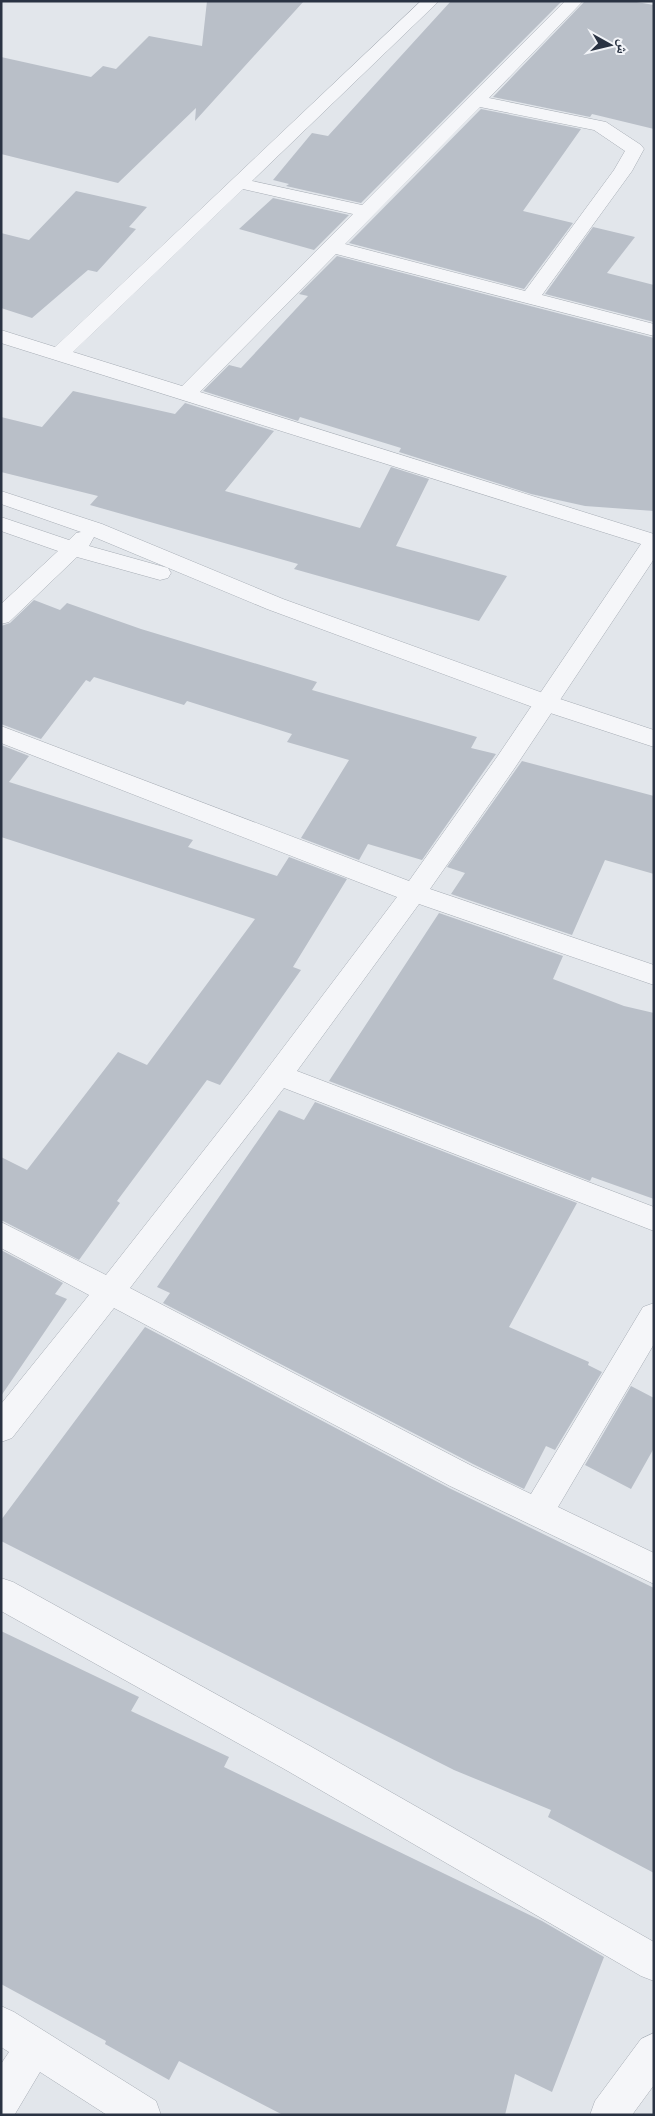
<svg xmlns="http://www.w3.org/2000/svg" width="655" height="2116" viewBox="0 0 655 2116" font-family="'Open Sans','Noto Naskh Arabic',sans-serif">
	<rect width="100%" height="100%" fill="#e2e6eb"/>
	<path fill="#b9bfc8" d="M207,1H304L195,121L196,108L118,183L1,154V57L91,77L103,66L116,69L149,36L202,46Z
		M451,1H562L361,203L286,186L289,184L273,180L312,133L328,136Z
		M585,1H631L654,5V129L592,114L590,117L493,97Z
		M481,109L581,129L523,211L573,223L524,289L349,243Z
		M76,191L147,207L129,227L136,229L97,272L88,270L32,318L1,308V233L29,240Z
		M273,198L349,215L314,250L239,229Z
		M593,227L635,237L607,273L654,285V322L545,294Z
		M337,256L654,338V511L585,506L531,494L399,452L401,448L300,417L298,421L203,391L229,365L241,368L308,296L299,294Z
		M73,391L175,414L185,403L274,431L225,491L360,528L391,467L429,479L396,546L507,576L479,621L294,569L298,564L90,505L98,496L1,472V417L42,427Z
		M34,600L60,610L67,603L141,629L317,682L312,690L477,737L471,748L496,754L422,860L368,844L359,860L301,838L349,760L287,742L292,734L187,701L184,705L94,677L90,682L86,680L41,739L1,724V626L10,623Z
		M1,745L29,756L9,782L193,840L188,847L277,876L289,857L347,879L293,967L301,970L220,1085L207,1080L117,1201L120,1203L79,1260L1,1220V1157L27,1170L118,1052L147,1065L255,919L1,837Z
		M522,761L654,796V874L605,860L572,935L451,894L465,873L447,867Z
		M439,913L563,956L553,979L624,1006L654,1013V1199L592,1177L590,1181L329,1081Z
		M315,1102L577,1203L509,1327L589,1362L588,1365L602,1372L555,1450L546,1446L524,1489L473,1464L163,1303L170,1293L157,1287L279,1110L304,1120Z
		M1,1250L63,1283L55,1294L67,1299L1,1396Z
		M145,1327L449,1488L654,1588V1873L548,1817L551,1810L454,1770L1,1541V1520Z
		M631,1386L654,1398V1448L631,1489L585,1465Z
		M1,1631L139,1697L131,1711L229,1757L224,1767L542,1921L604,1957L552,2092L515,2074L505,2115H283L179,2061L169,2080L105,2044L106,2041L1,1984Z"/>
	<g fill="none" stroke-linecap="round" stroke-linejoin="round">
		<defs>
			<path id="minor" d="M421,1H439L252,181L362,205L565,1H583L489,98L606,122L641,145L644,149L632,171L542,295L654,324V336L336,254L200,392L654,534V559L514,769L430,889L654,965V985L419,904L297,1071L654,1207V1231L284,1088L130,1288L472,1466L531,1494L643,1307L654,1303V1344L558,1507L654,1553V1584L450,1486L114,1308L12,1438L1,1442V1404L89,1295L1,1248V1222L106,1275L252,1089L397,897L1,743V726L409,881L497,757L641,544L1,343V330L55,347ZM480,107L594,130L625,151L614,170L525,291L345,244ZM243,189L353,214L182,386L73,352Z
				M1,1578L13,1582L310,1746L654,1942V1981L641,1976L286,1770L1,1611Z
				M1,2006L14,2012L156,2101L161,2115H107L40,2072L15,2114L1,2115V2064L9,2052L1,2047Z"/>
			<path id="tertiary" d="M1,491L102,524L283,599L554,697L654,730V747L538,709L267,609L94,537L89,546L168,568L171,573L168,578L160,580L77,557L9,622L1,624V604L58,551L1,531V517L69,540L76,533L81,532L1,504Z
				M654,2033V2085L632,2115H590L595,2101L641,2039Z"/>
		</defs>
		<use href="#minor" stroke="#a7adb5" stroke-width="1"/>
		<use href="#tertiary" stroke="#a7adb5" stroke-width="1"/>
		<use href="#minor" fill="#f5f6f9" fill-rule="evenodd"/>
		<use href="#tertiary" fill="#f5f6f9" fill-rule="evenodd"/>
	</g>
	<rect width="655" height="2116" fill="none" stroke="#2a3343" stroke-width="5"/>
	<g transform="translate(610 45) rotate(98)" stroke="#f2f4f8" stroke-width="4" paint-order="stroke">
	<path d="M0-4L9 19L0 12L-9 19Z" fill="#2a3343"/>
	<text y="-8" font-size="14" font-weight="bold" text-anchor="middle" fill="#2a3343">ش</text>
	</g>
</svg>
